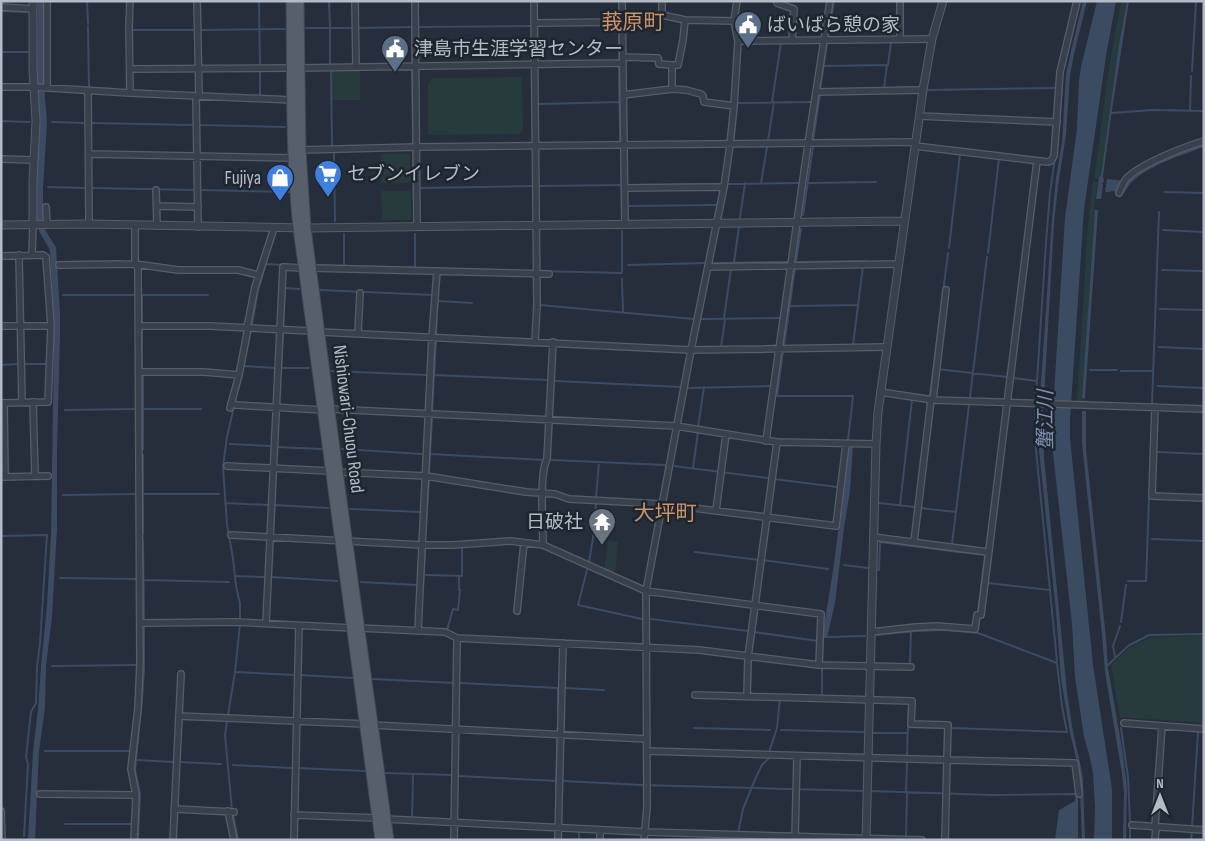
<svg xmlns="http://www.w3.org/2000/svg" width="1205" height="841" viewBox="0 0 1205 841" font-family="'Sofia Sans Condensed','Noto Sans JP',sans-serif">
	<rect width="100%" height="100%" fill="#252e3a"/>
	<path fill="#283b3c" d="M1121,1H1127L1119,44L1101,176L1099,179H1094L1110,62Z
		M332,71H360V100H332Z
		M522,77L523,130L519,134L428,135V84L432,78Z
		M381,154H410L411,183H381Z
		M1093,181L1098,182L1094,208L1095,210L1082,397L1085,398L1087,402H1078L1077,401L1088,224Z
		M381,191H411V220H382Z
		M608,541L618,542L615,575L604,570Z
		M1196,636H1204V723L1120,717L1111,665L1129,648L1150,638Z"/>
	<path fill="#3b4c62" d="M38,1H44V85L47,123L43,188V220L45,230L56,247L60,314V337L57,450V529L52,617L46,666L45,708L39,751L35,840H28L33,752L38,709L41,666L47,604L51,535L54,342V320L50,250L39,231L36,219V179L40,121L37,90Z
		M1083,1H1087L1074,54L1070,75L1066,135L1058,186L1054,224L1044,398H1040L1052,218L1056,178L1062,142L1066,74L1071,51Z
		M1097,1H1116L1106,56L1084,209L1070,420V438L1093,665L1112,789V840H1094L1095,807L1093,773L1090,758L1084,737L1075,677L1072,624L1053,453L1052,426L1065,217L1077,129L1079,80L1081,67Z
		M1127,1H1129L1112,110L1103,176L1104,181L1102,184L1103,185L1101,199H1096L1099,177L1101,176L1119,44Z
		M1204,143V147C1182,155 1150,165 1133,181C1129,184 1127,189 1124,193L1111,191L1110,192H1105L1107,179L1126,181C1149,162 1177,153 1204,143Z
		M1095,210H1098L1085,398H1082Z
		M1039,410H1043L1044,458L1067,692L1073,732L1081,767L1083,778L1085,840H1082L1080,793L1077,762L1070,733L1061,679L1056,612L1039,450Z
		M1082,411H1086V449L1106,638L1108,668L1123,754L1127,787L1126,840H1123L1124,793L1122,774L1105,672L1102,635L1082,443Z
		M849,446H853L850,491L844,528L835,603L827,638H824L823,662H822V638L833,571Z
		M1078,798V838H1072V840H1055L1059,810L1075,801L1076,799Z"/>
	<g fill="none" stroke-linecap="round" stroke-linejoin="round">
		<path stroke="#3b4c62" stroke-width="2" d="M87,1L88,24
			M200,1L201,56
			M259,1L260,66
			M329,1L330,28
			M619,1V20
			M1,11L27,12
			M412,27V61
			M417,27L531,26
			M304,28H353
			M330,28V65
			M358,28L413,27
			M132,30H196
			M201,30L285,29
			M828,38L834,1
			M1,52H28
			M619,61V24
			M888,65L891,43
			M824,66L887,65L884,88L914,87
			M619,67L620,143
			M412,69L413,144
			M331,70L332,146
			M1192,71L1196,1
			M86,88L89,87L88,27
			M820,90L827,43
			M927,90L1056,88
			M260,96V70
			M772,102L781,43
			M737,103L812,102
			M539,104L620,102
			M1190,111L1191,76
			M1111,113L1153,110L1204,111
			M1,121L30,122
			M52,122L86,123
			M91,123L194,125
			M199,125L285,127
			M1059,131L1062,83
			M768,141L774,102
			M813,141L820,94
			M621,148L622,217
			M413,152L414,210
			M334,153L335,221
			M761,183L767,147
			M809,183L876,182
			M727,184L800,183
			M627,185L721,184
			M539,186L623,185
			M48,187L87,188
			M91,188L195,190
			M420,188L533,186
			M200,190L290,192
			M1165,192L1204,193
			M627,206L717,205
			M803,215L813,147
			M740,218L745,183
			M801,229L796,262L865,261
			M1163,230L1204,232
			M344,234V266
			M415,234V267
			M949,248L960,154
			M988,253L999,158
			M61,262L122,261
			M138,262L177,267H189
			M734,262L739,227
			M712,263L789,262
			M319,265L535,271
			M628,265L706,263
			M1162,270L1204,271
			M539,271L622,273V231
			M622,279L623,311
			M320,290L433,295
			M63,295H136
			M438,301L472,303
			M540,305L694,319
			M790,306L858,305
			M1160,309L1204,310
			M724,318L731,269
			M701,319L781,318
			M142,322V295H208
			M252,324L258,290L266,264L282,265
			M283,327L285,288L299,289
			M142,330V369
			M436,333L438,295
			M853,345L863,266
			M784,346L795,268
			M721,347L725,319
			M1159,347L1204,349
			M783,351L777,396H853L848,440
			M246,352L251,330
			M25,364H47
			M1,365L18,364
			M243,366L276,368
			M281,368H309
			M937,369L1007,377
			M281,370L283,332
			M1090,370H1117
			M331,371L427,375
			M1121,371H1153
			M143,375V449
			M434,375L549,380
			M1013,378L1037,381
			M556,381L681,387
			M1158,386L1204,388
			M688,388L770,386
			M906,393L928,396
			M930,395L948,253
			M970,397L987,257
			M1036,397L1046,242L1050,193L1055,158
			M1152,404L1159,212
			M144,409H201
			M65,410L136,409
			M1035,410L1036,450L1057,661
			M432,412L436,340
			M698,427L704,387
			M230,444L271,446
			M277,447L321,449
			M342,449L423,454
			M1156,452L1204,454
			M430,454L544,460
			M143,455V534
			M552,460L665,465
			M674,466L768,478
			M693,468L698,432
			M429,473L432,419
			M774,479L837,487
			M143,494H219
			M63,495L136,494
			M596,498L599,462
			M225,503L270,505
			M879,503L915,507
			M274,505L328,508
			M900,505L912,400
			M920,508L956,512
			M350,509L421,512
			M1,536L47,535L40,643L37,667L36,703L31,712L26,757L28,764L24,836
			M1152,539L1204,541
			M425,540L429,480
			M143,541L144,618
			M952,544L969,405
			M951,551L985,555L978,612
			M695,552L759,560
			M763,560L828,569
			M589,562L594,532L596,503
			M844,565L868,568
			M587,570L578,605L642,619
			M878,570H879L880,542L951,551L952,550
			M426,575L462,576V547
			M235,576L265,577
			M271,577L337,581
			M60,578L137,579
			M144,580L229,582
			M1128,581H1146L1149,498
			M361,582L417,585
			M988,583L1050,590
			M423,586L425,549
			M651,619L748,631
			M1121,622L1126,585
			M447,630L453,609L458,610L460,590H459V576
			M754,632L818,641
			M875,635L916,631L946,630L978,633L1057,663L1062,706L1067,732L951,728
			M826,637L865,636
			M751,654L757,612
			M1115,657L1113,646L1120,626
			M751,661L750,693L752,694
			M910,665L911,631
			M52,666L137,665
			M1107,666L1128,646L1149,635L1204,634
			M235,672L295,675
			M300,675L353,678
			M373,679L455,683
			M460,683L558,688V730
			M564,688L604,690
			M820,696H822V666
			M909,715V707
			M908,727L943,728
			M694,728L770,730
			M1121,728L1128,777L1130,822
			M781,730L863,732
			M873,733H908
			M45,751H129
			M907,755L908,724
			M136,760L142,699L144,670V627
			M179,762L221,764
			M233,765L292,768
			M298,768L365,771
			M385,773L452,775
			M458,776L558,781
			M563,781L642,785L865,791
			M556,791L557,739
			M870,791L991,795L1077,794L1076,800
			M906,792L907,762
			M178,806V792
			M232,810L225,735L228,715L235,672L240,624V604L236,586L233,558L227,525L223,466L227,437L236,398
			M233,814L238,840
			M412,818L413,776
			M65,824H131
			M1192,827L1198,732
			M738,833L743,809L756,777L762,765L769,758V752L777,728L780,698
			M906,837L907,792
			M138,840L140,793L135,770L136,760L174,762
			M555,840V830
			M579,840V831
			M1130,840V829
			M1191,840L1192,831"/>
		<defs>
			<path id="minor" d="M47,1V88
				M197,1L199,96
				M355,1L356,67
				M415,1L417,227
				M534,1L537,305L535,341
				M622,1L625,224
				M777,1V3L794,9L792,41
				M900,1V40
				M1,7L33,9
				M622,14L662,15L685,20L683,40L678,65H672V89
				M662,15V1
				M685,20L734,21
				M534,23L622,22
				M738,41L932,39
				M623,57L658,58L659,64L672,65
				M300,68L623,63
				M130,69L292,68
				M1,87H34L130,93L292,100
				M88,91L89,224
				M816,92L923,90
				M130,93L129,26L130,1
				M623,95L672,89L686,90L701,94L703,96L704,102L734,106
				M196,96L198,227
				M919,116L1057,122
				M915,146L1048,162L1051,161L1054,156L1060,72L1077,1
				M301,150L416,147L915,142
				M89,154L293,158
				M1,159L34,160
				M625,188L724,187
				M156,190L157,226
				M1119,193C1121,188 1123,183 1126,179C1140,164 1184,147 1204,141
				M157,206L198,207
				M46,207L47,225
				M19,255L22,402
				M32,255L33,225
				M1,256L43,255L46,257L51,326L48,402L1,403
				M59,265L135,264L178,270H238L259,275
				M708,267L898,264
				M311,268L549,274
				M1,326H51
				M139,326H210L311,331
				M247,328L255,287L274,228
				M320,332L691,350L887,347
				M358,333L360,293
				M139,372H204L239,375
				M880,392L933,400L1204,409
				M933,400L946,290
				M33,402L35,476
				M4,403L5,477
				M231,403L236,405L322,410
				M1155,407L1152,496L1204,498
				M230,408L239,375L248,328
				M330,409L676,426L777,442L876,444
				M766,441L808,144L830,1
				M227,466L330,471
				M338,472L426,476L526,492L555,494L569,499L662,504L836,526L846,444
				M1,477L48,476
				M716,511L726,434
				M231,535L423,545H453L511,541L543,545L646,591L821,614L819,665
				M873,537L988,552
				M914,542L931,400
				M543,545C543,526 539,474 547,459L553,342
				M517,611L524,543
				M140,623L236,622L352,628
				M266,623L283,267L303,268
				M359,628L445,632L457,638L699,650L819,665L911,667
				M418,631L432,337L437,271
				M871,632L916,627L937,626L975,629L977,615H981L1037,161
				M695,695L912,701L911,724L948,725L947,760L1075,763L1079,794
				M747,697L748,657L777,442
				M179,716L181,674
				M1124,723L1204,729
				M372,725L647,739
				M647,751L947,760L945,840
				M40,794L136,795
				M174,809L234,812
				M1,811L2,840
				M228,811L234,840
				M294,815L377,818
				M386,819L645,832L922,840
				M1132,825L1204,830
				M1155,827L1162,726
				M795,839L797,756
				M134,840L136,795L131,769L138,708L140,664L138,268L135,264V225
				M173,840L179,716L365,724
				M294,840L299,625
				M454,840L457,638
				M558,840L563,643
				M600,840V830
				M644,840L647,807L646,591L691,350L724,187L730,145L734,106L738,41L734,21L737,1
				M1155,840L1156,827"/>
			<path id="tertiary" d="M33,1V70L36,121L33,181V225
				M1,225L89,224L306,228L904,221
				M866,840L876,444L878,412L923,90L932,39L943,1"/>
			<path id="primary" d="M291,1C292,77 290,153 298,228L380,840
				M299,1L301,150L306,228L338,472L389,840"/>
		</defs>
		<use href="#minor" stroke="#565e68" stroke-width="8"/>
		<use href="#tertiary" stroke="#565e68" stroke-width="9"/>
		<use href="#primary" stroke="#414953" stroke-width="11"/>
		<use href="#minor" stroke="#38404b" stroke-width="5.5"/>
		<use href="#tertiary" stroke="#38404b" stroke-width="7"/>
		<use href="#primary" stroke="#565f6a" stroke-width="9"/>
	</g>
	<defs>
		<symbol id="civic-pin" viewBox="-11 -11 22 30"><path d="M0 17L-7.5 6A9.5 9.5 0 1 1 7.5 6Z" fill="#5c6f8a" stroke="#1d252f"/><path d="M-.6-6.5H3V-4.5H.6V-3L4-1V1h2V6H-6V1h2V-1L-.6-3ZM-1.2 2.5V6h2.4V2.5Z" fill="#fff"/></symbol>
		<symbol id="supermarket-pin" viewBox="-11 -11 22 30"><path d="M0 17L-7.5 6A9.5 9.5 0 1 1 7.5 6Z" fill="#3f7fe0" stroke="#1d252f"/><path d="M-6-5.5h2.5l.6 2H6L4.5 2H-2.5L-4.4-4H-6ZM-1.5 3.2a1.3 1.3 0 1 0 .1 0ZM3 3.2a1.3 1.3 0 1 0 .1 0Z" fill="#fff"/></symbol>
		<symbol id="shop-pin" viewBox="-11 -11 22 30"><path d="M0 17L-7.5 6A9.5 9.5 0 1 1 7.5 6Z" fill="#3f7fe0" stroke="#1d252f"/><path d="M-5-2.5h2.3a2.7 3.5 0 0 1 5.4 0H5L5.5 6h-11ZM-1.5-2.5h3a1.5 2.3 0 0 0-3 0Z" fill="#fff"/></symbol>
		<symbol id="temple-pin" viewBox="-11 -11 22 30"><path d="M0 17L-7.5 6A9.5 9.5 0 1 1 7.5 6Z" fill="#6b7280" stroke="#1d252f"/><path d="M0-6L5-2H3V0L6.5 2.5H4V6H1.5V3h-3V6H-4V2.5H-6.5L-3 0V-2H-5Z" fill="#fff"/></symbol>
	</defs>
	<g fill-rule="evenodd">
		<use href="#civic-pin" x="732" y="9" width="32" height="43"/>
		<use href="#civic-pin" x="379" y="33" width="32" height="43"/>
		<use href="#supermarket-pin" x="312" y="158" width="32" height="43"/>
		<use href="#shop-pin" x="264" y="162" width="32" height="43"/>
		<use href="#temple-pin" x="586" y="506" width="32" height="43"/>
	</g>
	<g text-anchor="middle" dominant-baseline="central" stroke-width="5" stroke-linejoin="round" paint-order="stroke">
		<g font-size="19" fill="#b4bbc6" stroke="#1d252f" text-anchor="start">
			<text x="767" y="25">ばいばら憩の家</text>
			<text x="414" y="49">津島市生涯学習センター</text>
			<text x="347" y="174">セブンイレブン</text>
			<text x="261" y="178" text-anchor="end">Fujiya</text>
			<text x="583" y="522" text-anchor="end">日破社</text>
		</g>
		<g font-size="19" fill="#b4bbc6" stroke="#1d252f">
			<text transform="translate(348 419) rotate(83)">Nishiowari-Chuou Road</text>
		</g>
		<g font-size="20" font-style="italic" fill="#7d92ab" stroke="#1d252f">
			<text transform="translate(1046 420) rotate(-90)">蟹江川</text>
		</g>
		<g font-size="21" fill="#cc9269" stroke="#1d252f">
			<text x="633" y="22">莪原町</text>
			<text x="665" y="513">大坪町</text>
		</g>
	</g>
	<rect width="1205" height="841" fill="none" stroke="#b4bbc6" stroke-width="5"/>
	<g transform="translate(1160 796)" stroke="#1d252f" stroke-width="4" paint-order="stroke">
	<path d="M0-4L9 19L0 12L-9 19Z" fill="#b4bbc6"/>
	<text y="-8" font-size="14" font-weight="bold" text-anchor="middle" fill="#b4bbc6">N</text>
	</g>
</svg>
